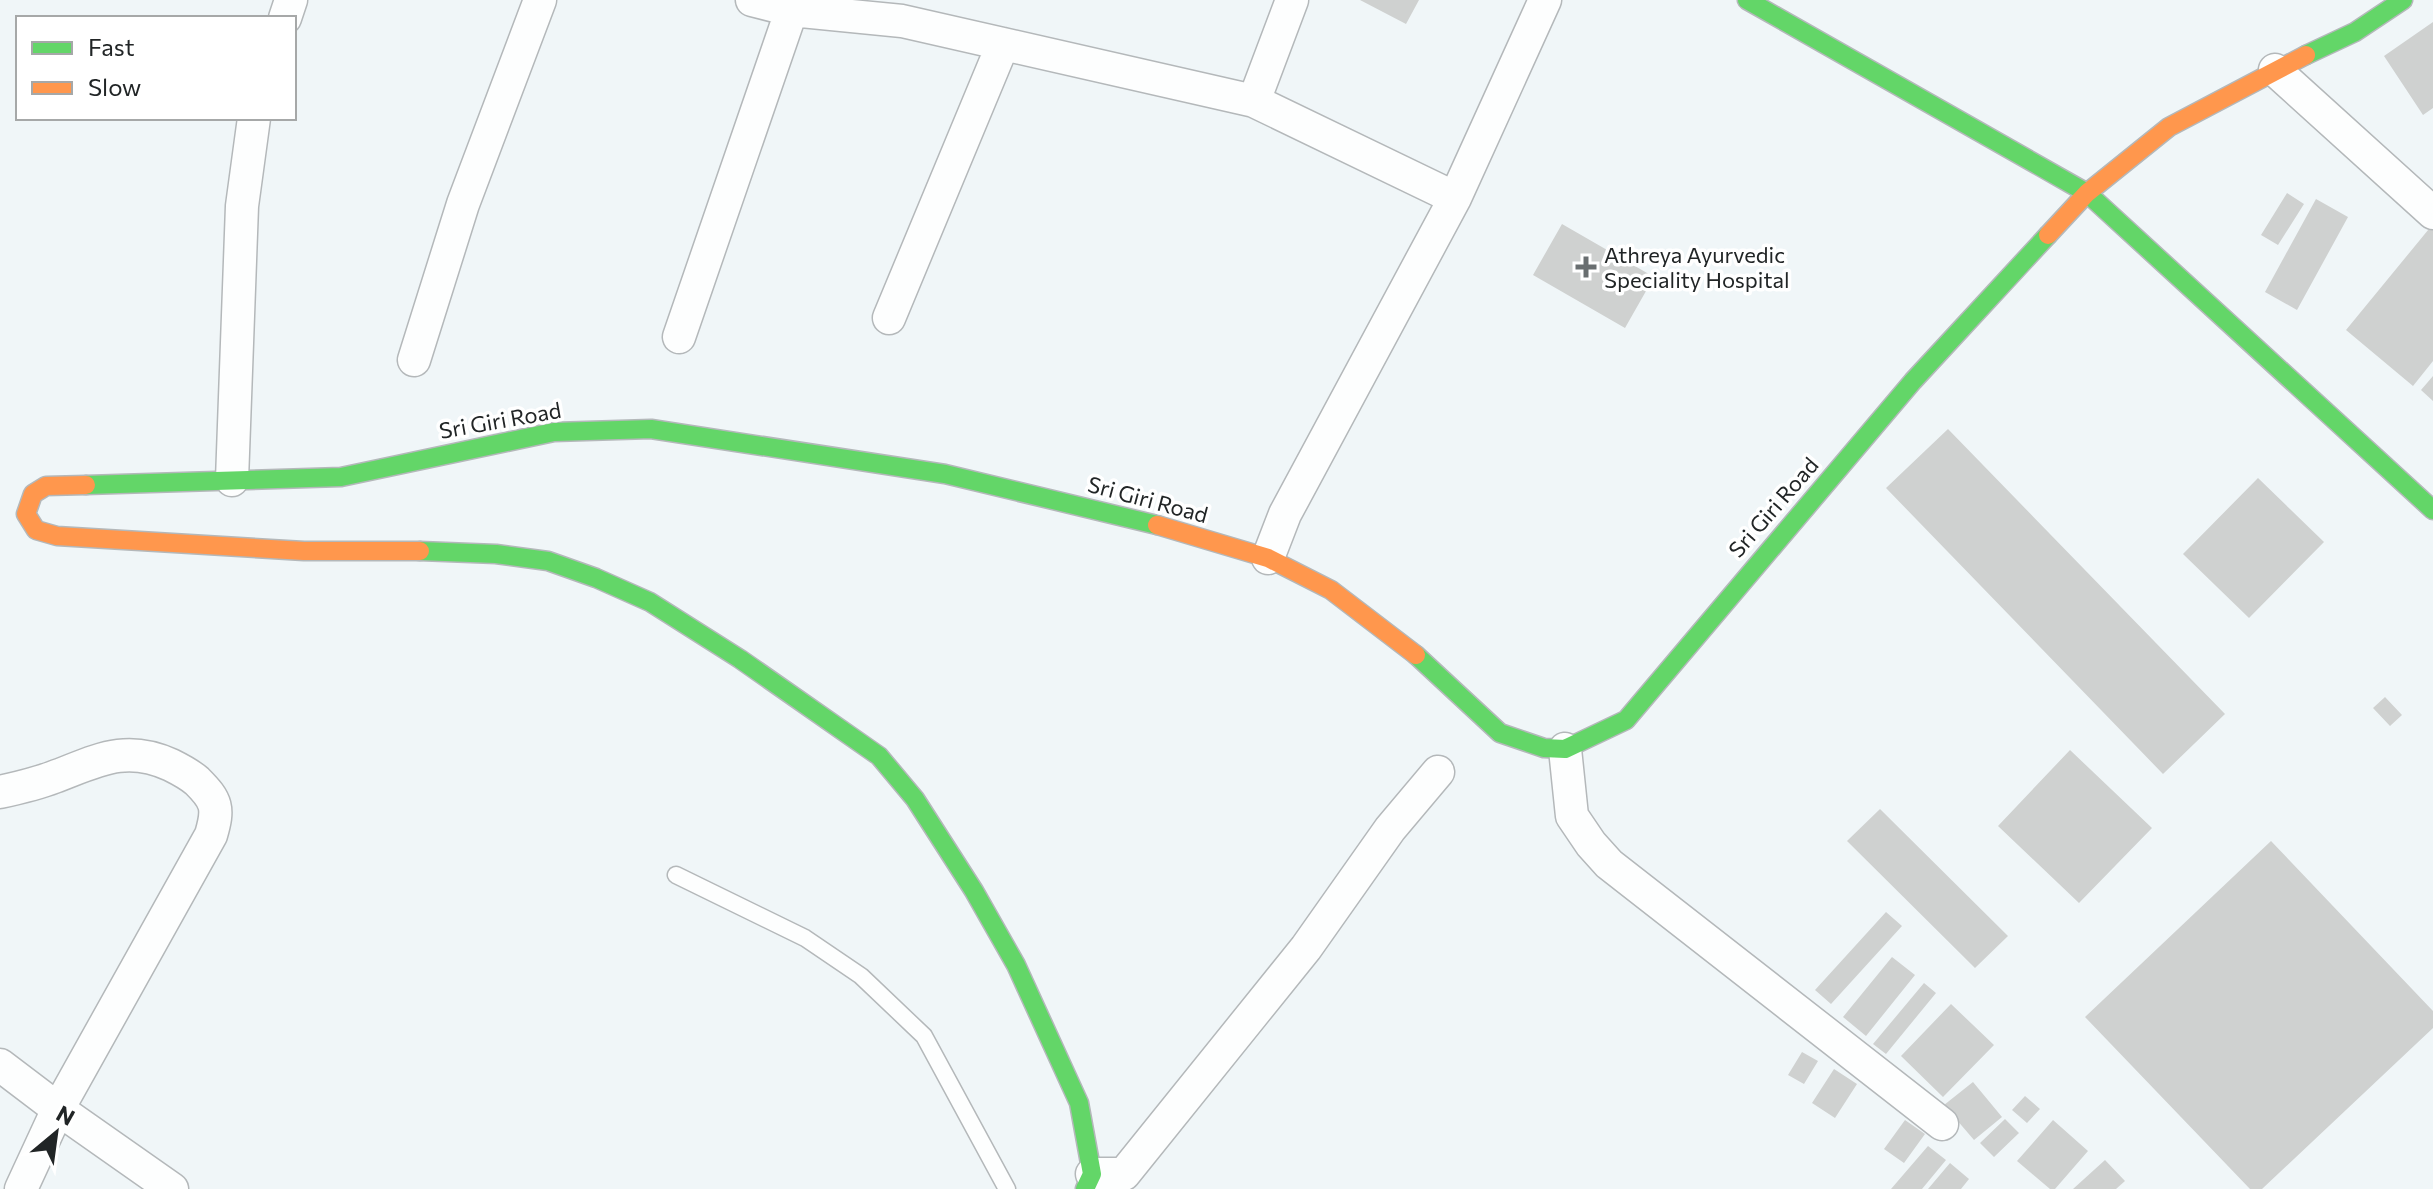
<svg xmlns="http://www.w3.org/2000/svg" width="2433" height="1189" viewBox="0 0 2433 1189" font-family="Commissioner,sans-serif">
	<rect width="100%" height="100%" fill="#f0f6f8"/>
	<path fill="#cfd1d0" d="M1360,0H1419L1406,24Z
		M2433,22V108L2423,115L2384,56Z
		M2287,193L2304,204L2278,245L2261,235Z
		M2316,199L2348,217L2297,310L2265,292Z
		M1562,224L1654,277L1625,328L1533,275Z
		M2433,224V361L2413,386L2346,330Z
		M2433,376V401L2421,390Z
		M1948,429L2225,714L2163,774L1886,488Z
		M2258,478L2324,542L2249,618L2183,554Z
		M2385,697L2402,715L2390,726L2373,708Z
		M2070,750L2152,828L2079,903L1998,826Z
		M1880,809L2008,936L1975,968L1847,841Z
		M2271,841L2433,1011V1028L2262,1189H2250L2085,1017Z
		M1886,912L1902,926L1831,1004L1815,990Z
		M1892,957L1915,975L1866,1036L1843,1017Z
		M1924,983L1936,993L1886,1054L1873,1044Z
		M1951,1004L1994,1045L1943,1097L1901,1056Z
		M1802,1052L1818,1061L1804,1084L1788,1075Z
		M1834,1069L1857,1084L1835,1118L1812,1103Z
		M1973,1082L2002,1117L1974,1140L1944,1105Z
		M2025,1096L2040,1109L2027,1123L2012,1110Z
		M2005,1119L2019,1133L1994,1157L1980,1143Z
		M1905,1120L1925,1134L1904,1163L1884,1149Z
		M2053,1120L2088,1151L2055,1189H2050L2017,1161Z
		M1928,1146L1946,1160L1922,1189H1891Z
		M2105,1160L2125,1181L2116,1189H2073Z
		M1950,1163L1969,1179L1961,1189H1928Z"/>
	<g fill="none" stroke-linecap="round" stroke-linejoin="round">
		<defs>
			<path id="lane" d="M676,875L805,938L861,976L924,1036L1007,1189"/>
			<path id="street" d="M752,0L791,10L902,21L1254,101L1455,198
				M285,18L291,0
				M2275,70L2433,213
				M1254,101L1292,0
				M889,318L1003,44
				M679,337L795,0
				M414,360L463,204L540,0
				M232,480L242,206L254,118
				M1268,558L1285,514L1455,198L1545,0
				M1565,749L1572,816L1591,844L1609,864L1942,1124
				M0,792C18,788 36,784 54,777C97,761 125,744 171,765C181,770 189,774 197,781C217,801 219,808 211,835L58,1109L21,1189
				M0,1065L58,1109L172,1189
				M1092,1174H1124L1306,948L1390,829L1438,772"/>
			<path id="fast" d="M1747,0L2087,193L2433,510
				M2306,55L2355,32L2403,0
				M86,485L341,477L554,432L651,429L945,474L1157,525
				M420,551L496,554L548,561L596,578L650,602L740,659L879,756L915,799L974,891L1016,965L1079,1103L1092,1174L1085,1189
				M1416,655L1500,733L1544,748L1565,749L1626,720L1913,381L2048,235"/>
			<path id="slow" d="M2048,235L2087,193L2169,127L2306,55
				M86,485L46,486L33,494L26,514L36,530L57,536L304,551H420
				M1157,525L1268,558L1331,590L1416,655"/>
		</defs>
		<use href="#lane" stroke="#b4b8ba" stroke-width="19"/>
		<use href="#street" stroke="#b4b8ba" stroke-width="35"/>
		<use href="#fast" stroke="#b4b8ba" stroke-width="21"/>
		<use href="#slow" stroke="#b4b8ba" stroke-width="21"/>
		<use href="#lane" stroke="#fdfefe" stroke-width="16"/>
		<use href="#street" stroke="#fdfefe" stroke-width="32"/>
		<use href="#fast" stroke="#63d668" stroke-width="18"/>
		<use href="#slow" stroke="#ff974d" stroke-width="18"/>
	</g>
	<path fill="#696e70" stroke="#fff" stroke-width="3" d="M1582 255h8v8h8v8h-8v8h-8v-8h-8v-8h8z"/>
	<g text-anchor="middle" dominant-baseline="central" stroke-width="7" stroke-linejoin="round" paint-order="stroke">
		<g font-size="22" fill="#212526" stroke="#fff" text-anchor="start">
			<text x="1604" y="254">Athreya Ayurvedic<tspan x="1604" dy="25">Speciality Hospital</tspan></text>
		</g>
		<g font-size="22" fill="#212526" stroke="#fff">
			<text transform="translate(500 420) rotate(-10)">Sri Giri Road</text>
			<text transform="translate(1148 499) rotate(15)">Sri Giri Road</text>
			<text transform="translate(1773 507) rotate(-49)">Sri Giri Road</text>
		</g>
	</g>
	<rect x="16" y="16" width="280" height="104" fill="#ffffff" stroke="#a6a8a8" stroke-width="2"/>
	<rect x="32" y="42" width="40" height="12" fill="#63d668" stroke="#a6a8a8" stroke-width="2"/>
	<text x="88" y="56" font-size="24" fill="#212526">Fast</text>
	<rect x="32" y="82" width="40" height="12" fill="#ff974d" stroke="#a6a8a8" stroke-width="2"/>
	<text x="88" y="96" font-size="24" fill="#212526">Slow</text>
	<g transform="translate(56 1133) rotate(29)" stroke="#ffffff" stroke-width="6" paint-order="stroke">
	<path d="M0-6L14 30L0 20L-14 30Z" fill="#212526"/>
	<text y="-12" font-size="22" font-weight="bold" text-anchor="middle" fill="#212526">N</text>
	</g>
</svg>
